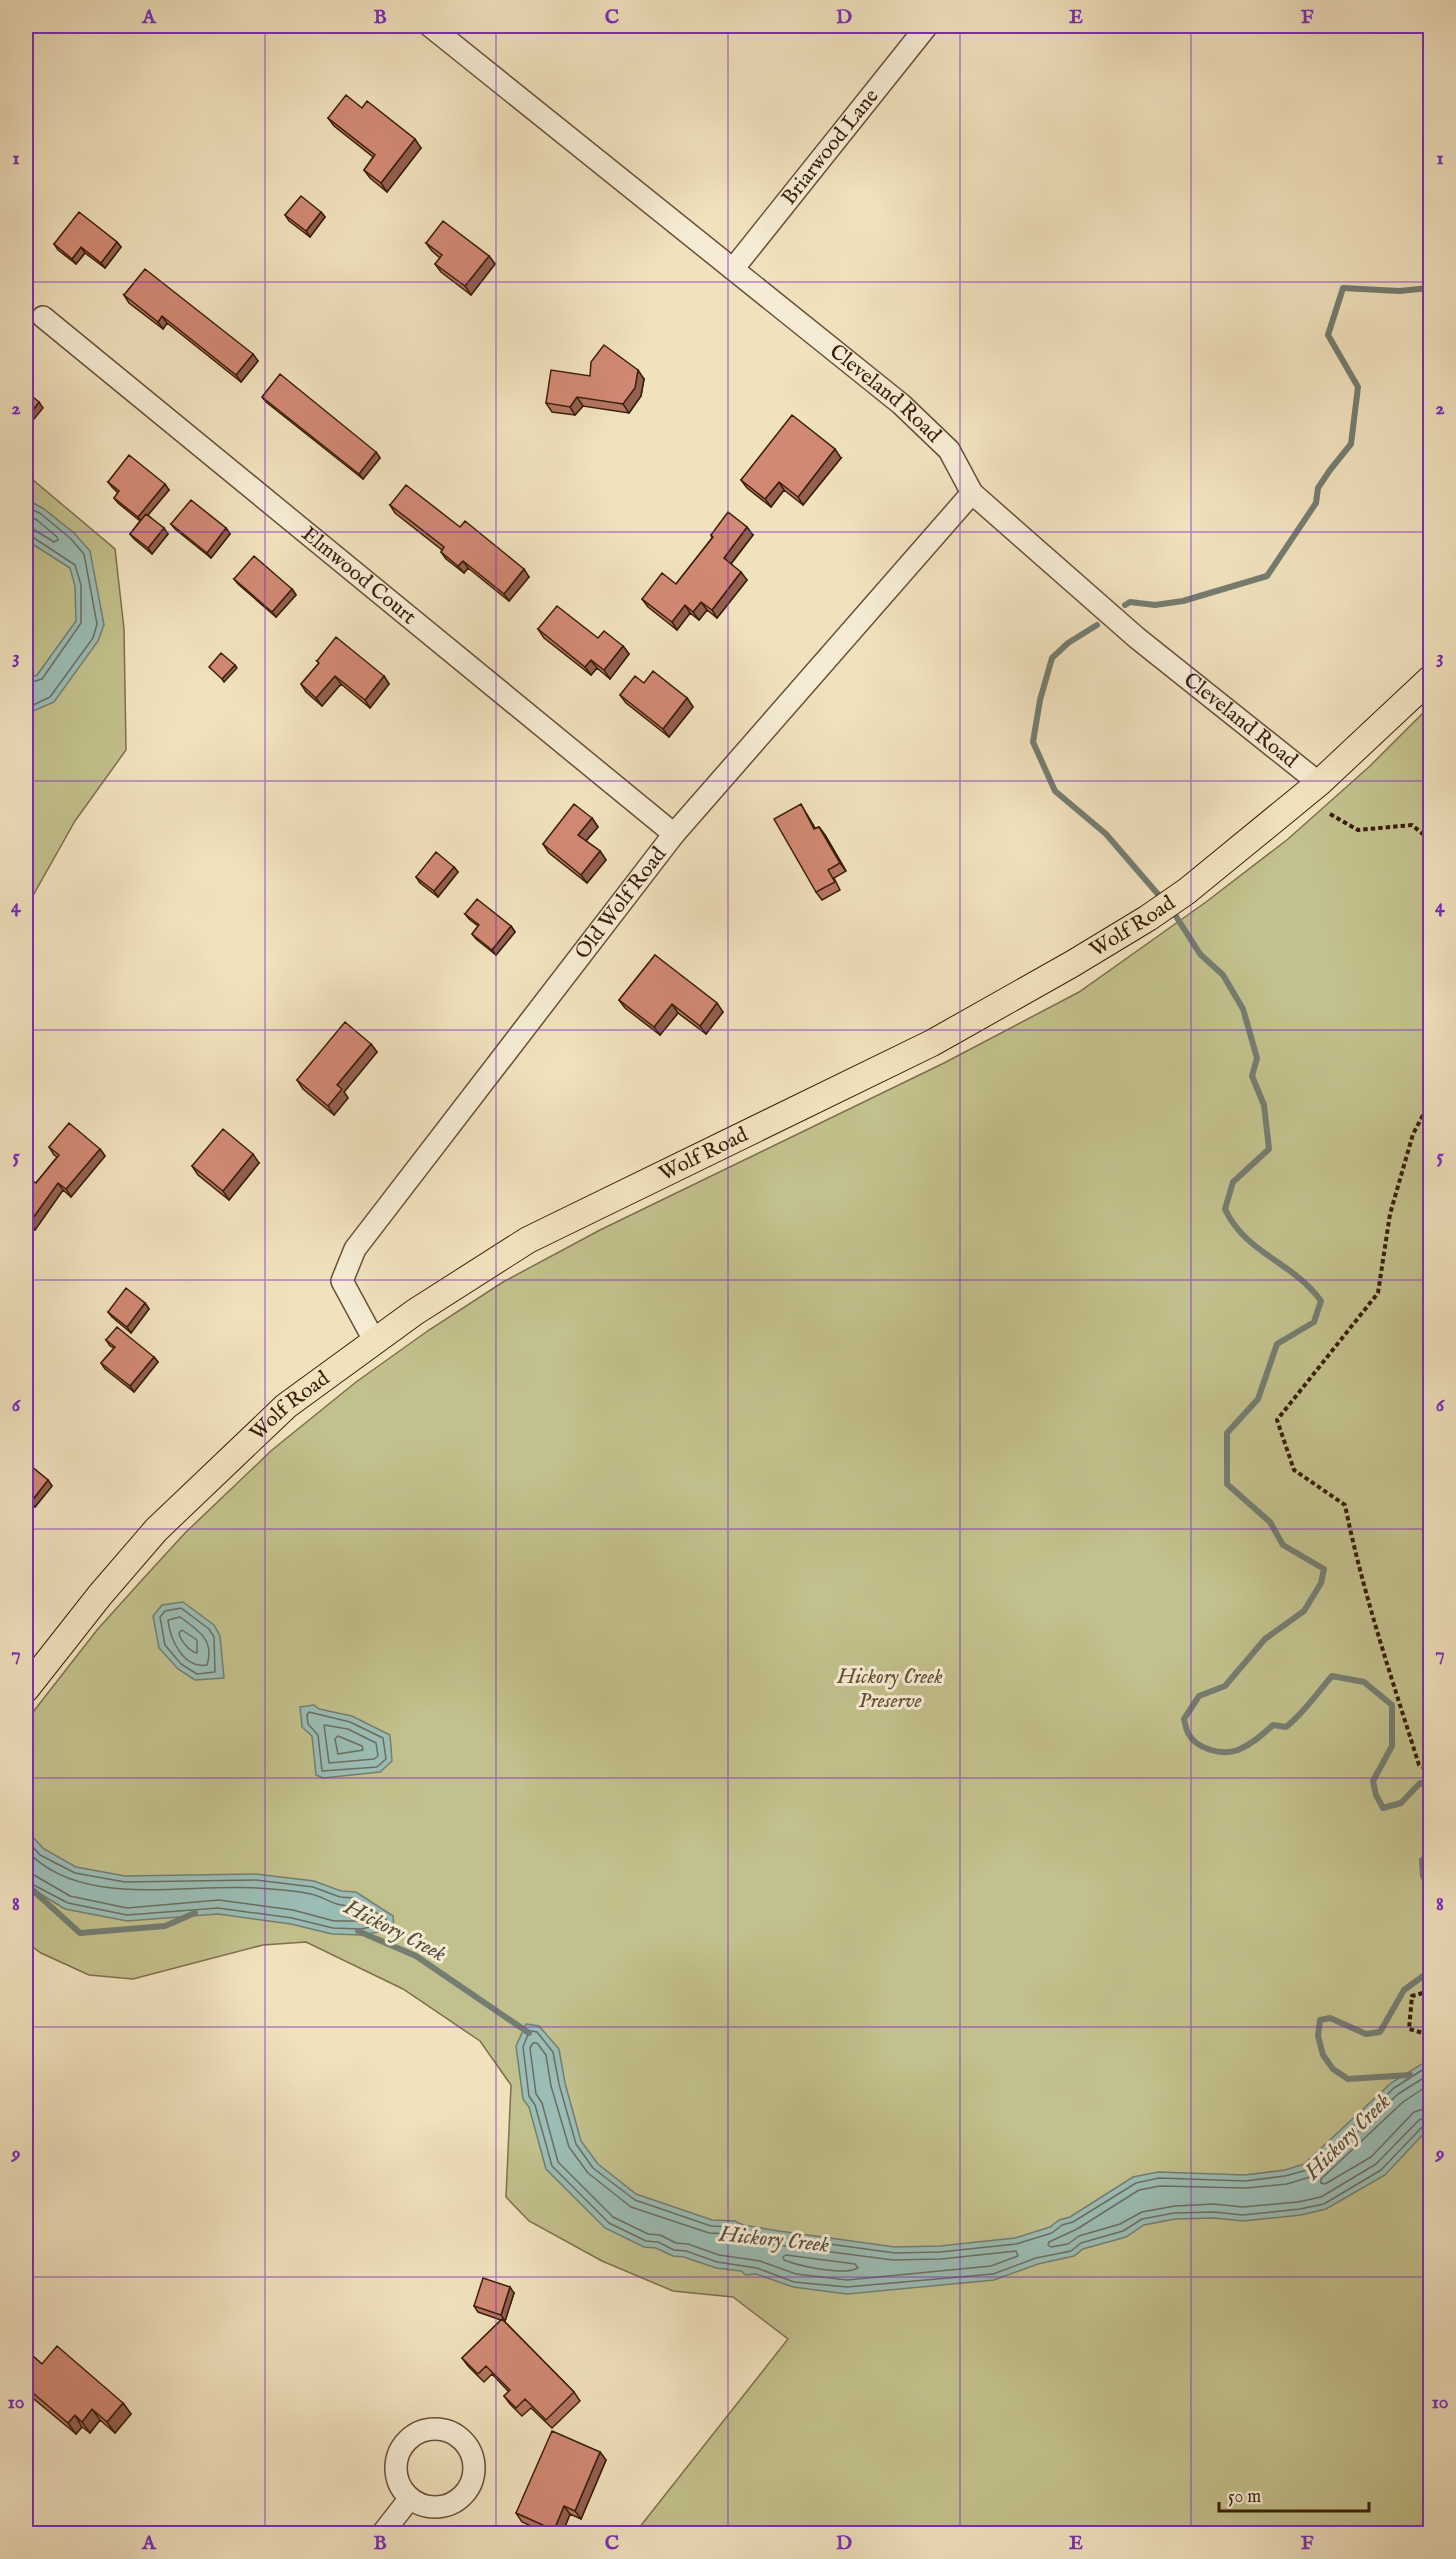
<svg xmlns="http://www.w3.org/2000/svg" width="1456" height="2559" viewBox="0 0 1456 2559" font-family="'IM FELL English',serif">
	<rect width="100%" height="100%" fill="#f1e2be"/>
	<filter id="stains"><feTurbulence type="fractalNoise" baseFrequency=".00333" numOctaves="4"/><feColorMatrix values="0 0 0 0 .2 0 0 0 0 .09 0 0 0 0 .02 0 0 0 .5 -.17"/></filter>
	<radialGradient id="worn" r=".72"><stop offset=".6" stop-color="#630" stop-opacity="0"/><stop offset="1" stop-color="#630" stop-opacity=".3"/></radialGradient>
	<path fill="#c2c08c" stroke="#7e6f4b" stroke-width="1.5" d="M26,474L115,549L124,629L126,750L75,821L26,908Z
		M1430,706V2533H635L788,2339L733,2297L673,2291L602,2261L529,2221L506,2197L511,2085L480,2041L403,1989L306,1942L263,1945L133,1979L89,1975L41,1953L26,1942V1721L97,1630L142,1580L185,1533L272,1450L356,1382L429,1330L503,1282L600,1230L944,1063L1079,992L1206,902L1288,839L1370,766Z"/>
	<path fill="#9bbdb5" stroke="#747d71" stroke-width="1.5" d="M26,499L44,509L74,533L90,551L104,625L98,641L54,702L31,712L26,711V679L37,675L76,621L75,586L70,568L26,540Z
		M183,1602L214,1625L220,1636L224,1678L195,1680L178,1669L159,1648L153,1616L162,1605Z
		M314,1705L319,1709L352,1716L390,1735L392,1761L380,1772L323,1778L316,1775L312,1736L302,1727L300,1707Z
		M26,1830L44,1849L76,1867L125,1876L256,1874L314,1881L341,1891L356,1892L393,1916L394,1929L362,1935L332,1934L291,1924L218,1914L127,1921L65,1909L26,1885Z
		M526,2024L539,2026L559,2049L565,2083L581,2141L598,2164L636,2194L712,2220L735,2221L743,2225L779,2231L895,2247L940,2246L1015,2238L1050,2227L1059,2220L1070,2217L1133,2177L1158,2172L1245,2175L1285,2170L1304,2164L1391,2083L1430,2059V2127L1385,2175L1326,2209L1301,2215L1243,2221L1214,2218L1175,2219L1144,2225L1126,2237L1083,2249L1074,2256L1038,2264L994,2280L847,2294L793,2287L756,2274L746,2275L741,2271L716,2268L684,2257L673,2256L656,2248L644,2247L605,2228L546,2169L529,2107L523,2099L516,2046Z"/>
	<g fill="none" stroke-linecap="round" stroke-linejoin="round">
		<path stroke="#6a6e60" stroke-width="1.5" d="M26,506L41,514L70,538L84,554L97,624L93,638L50,697L31,706H26
			M26,514L37,520L57,537L58,540L54,542L33,529L26,528
			M26,535L31,536L75,565L81,585V623L42,679L26,684
			M181,1608L209,1629L214,1637L215,1672L197,1674L181,1664L165,1645L160,1617L165,1611Z
			M180,1617C198,1630 215,1640 207,1665C183,1669 170,1639 168,1620Z
			M182,1630L197,1640V1653C190,1652 180,1640 179,1633Z
			M309,1712L350,1722L383,1738L386,1759L377,1767L322,1771L318,1735L308,1724L307,1715Z
			M324,1725L348,1729L376,1743L378,1756L374,1759L329,1763Z
			M338,1736L362,1746L363,1750L338,1754L335,1739Z
			M26,1839L40,1855L75,1873L125,1882L256,1880L313,1887L340,1897L354,1898L386,1919L387,1922L385,1924L361,1929L333,1928L292,1918L218,1908L127,1915L68,1903L26,1881
			M26,1850C81,1910 184,1883 257,1888C274,1889 294,1890 311,1894C320,1896 328,1901 337,1904C349,1907 360,1906 368,1918L361,1921H334L293,1910L219,1900L127,1908L70,1896L34,1875L26,1873
			M533,2043H537L546,2055L551,2086L569,2147L588,2173L631,2207L709,2233L731,2234L740,2238L777,2245L893,2260L941,2259L1016,2251L1018,2256L991,2266L847,2280L796,2274L760,2261L719,2255L688,2244L676,2243L660,2235L648,2234L613,2217L558,2162L542,2103L536,2094L530,2048Z
			M1430,2065L1394,2088L1307,2170L1285,2176L1245,2181L1159,2178L1136,2183L1073,2222L1062,2225L1052,2233L1016,2244L940,2252L895,2253L778,2237L742,2231L733,2227L711,2226L635,2200L593,2168L576,2144L559,2084L553,2052L537,2032L532,2031L529,2032L523,2047L529,2096L535,2105L552,2166L609,2223L646,2241L658,2242L674,2250L686,2251L717,2262L757,2268L794,2282L847,2287L993,2274L1036,2258L1071,2251L1081,2243L1123,2231L1142,2219L1174,2213L1214,2212L1243,2215L1300,2209L1324,2204L1381,2170L1424,2125L1430,2123
			M1430,2074L1398,2094L1310,2177L1287,2184L1246,2188L1160,2186L1139,2190L1077,2229L1049,2242L1048,2245L1051,2247L1068,2244L1079,2236L1120,2224L1142,2212L1175,2206L1214,2204L1243,2207L1298,2202L1321,2197L1376,2164L1419,2120L1430,2116
			M1430,2084L1403,2102L1321,2179V2183L1325,2184L1371,2157L1414,2112L1430,2107
			M786,2255L855,2264L858,2268C844,2276 799,2266 784,2260L783,2257Z"/>
		<path stroke="#747d71" stroke-width="6" d="M1125,605L1130,602L1155,605L1183,601L1267,576L1316,503L1318,488L1330,470L1351,444L1358,387L1328,335L1343,288L1399,291L1430,288
			M1097,625L1068,643L1052,658L1040,700L1033,742L1055,791L1106,834L1163,900
			M1172,910L1200,954L1223,975L1243,1009L1257,1058L1252,1076L1264,1105L1269,1149L1233,1182L1225,1209C1246,1254 1292,1261 1321,1301L1314,1322L1277,1344L1258,1399L1227,1433V1484L1270,1522L1283,1545L1324,1569L1321,1583L1304,1611L1265,1639L1225,1686L1199,1696L1184,1719C1185,1723 1186,1729 1188,1733C1196,1749 1222,1756 1238,1750C1252,1744 1262,1735 1273,1725L1286,1727C1304,1713 1317,1693 1332,1676L1364,1682L1392,1705V1746L1373,1781L1376,1795L1383,1808L1401,1803L1420,1783L1430,1788
			M1430,1856L1422,1860L1423,1876L1430,1890
			M26,1884L80,1933L165,1926L195,1913
			M358,1931L416,1956L529,2033
			M1410,2075L1348,2079L1333,2069L1323,2055L1318,2036L1320,2020L1330,2018L1366,2034L1380,2032L1404,1990L1430,1971"/>
		<defs>
			<g id="minor">
				<path id="s1" d="M430,26L901,404L949,450L972,493L1137,638L1319,783"/>
				<path id="s2" d="M733,269L927,26"/>
				<path id="s3" d="M43,317L674,834"/>
				<path id="s4" d="M375,1342L342,1281L355,1249L674,834L972,493"/>
				<circle cx="435" cy="2468" r="39"/>
				<path d="M382,2534L410,2498"/>
			</g>
			<g id="major">
				<path id="s5" d="M26,1689L100,1595L156,1530L286,1406L415,1312L528,1240L932,1043L1072,964L1148,918L1187,891L1319,783L1430,679"/>
			</g>
		</defs>
		<use href="#minor" stroke="#684f37" stroke-width="24"/>
		<use href="#major" stroke="#3a1e0a" stroke-width="28"/>
		<path stroke="#3a1e0a" stroke-width="4" stroke-dasharray="4.5 3" stroke-linecap="butt" d="M1330,814L1358,830L1412,825L1430,840
			M1430,1102L1413,1134L1390,1214L1378,1293L1277,1420L1294,1470L1345,1505C1363,1594 1392,1679 1419,1765L1430,1771
			M1430,1991L1412,1996L1409,2029L1430,2035"/>
		<use href="#minor" stroke="#f6ecd5" stroke-width="21"/>
		<use href="#major" stroke="#f1e2be" stroke-width="26"/>
	</g>
	<path fill="#b57664" stroke="#3a1e0a" stroke-width="1.5" d="M362,108L421,148L387,192L370,178L364,170L373,157L334,126L328,118Z
		M26,211L29,218L26,220Z
		M321,212L325,217L310,237L289,221L285,215Z
		M117,242L121,247L105,268L85,253L76,264L58,250L54,244Z
		M426,243L489,256L495,264L471,295L441,272L435,264L440,258L432,251Z
		M124,295L258,361L241,382L167,323L163,329L129,303Z
		M590,376L644,379L641,396L629,413L583,406L575,415L552,412L546,403Z
		M262,397L376,452L380,458L363,479L266,402Z
		M841,458L803,505L784,490L771,507L747,488L741,480Z
		M108,482L169,490L148,515L168,534L152,554L134,539L130,534L140,521L118,503L114,498L118,493L112,487Z
		M390,505L460,527L529,577L509,601L468,568L464,573L446,559L441,552L442,550L395,513Z
		M171,524L226,528L230,534L211,558L175,529Z
		M711,535H753L731,564L747,580L717,618L707,610L699,620L690,613L677,630L648,607L642,599L676,584L712,538Z
		M234,579L292,589L296,595L276,617L238,584Z
		M538,629L623,646L629,654L610,679L597,668L591,675L544,638Z
		M317,661L384,676L389,684L370,708L341,684L322,706L306,692L301,684L319,663Z
		M644,683L687,698L693,707L669,737L626,703L620,695Z
		M806,813L815,828L819,827L825,835L846,871L834,878L840,890L822,900L816,892Z
		M592,818L598,827L586,841L600,851L606,860L587,883L549,853L543,844Z
		M454,867L458,872L438,897L420,883L416,877Z
		M465,914L511,926L515,932L496,955L476,939L472,934L478,926L469,919Z
		M655,955L723,1012L706,1034L678,1013L660,1035L625,1008L619,1000Z
		M371,1044L377,1052L344,1092L348,1098L334,1115L303,1089L297,1080Z
		M49,1147L100,1149L105,1156L71,1197L63,1190L35,1230L26,1223V1185L36,1183L57,1157L54,1155Z
		M259,1163L229,1200L198,1175L192,1166Z
		M145,1303L149,1309L131,1333L112,1317L108,1312Z
		M106,1340L154,1357L158,1362L134,1392L105,1369L101,1363L114,1348L110,1346Z
		M26,1462L48,1480L52,1486L35,1507L26,1500Z
		M514,2293L505,2321H504L574,2392L580,2401L552,2428L531,2408L522,2416L510,2404L504,2396L509,2392L492,2374L484,2382L468,2366L462,2358L501,2320L478,2312L474,2306Z
		M26,2350L42,2364L123,2403L131,2414L115,2433L100,2420L90,2433L82,2427L76,2434L29,2395L26,2399Z
		M600,2452L606,2460L581,2519L570,2514L562,2534H549L522,2522L516,2513Z"/>
	<path fill="#936051" stroke="#3a1e0a" stroke-width="1.5" d="M415,139L421,148L387,192L381,183Z
		M321,212L325,217L310,237L306,231Z
		M117,242L121,247L105,268L101,263Z
		M81,247L85,253L76,264L72,259Z
		M489,256L495,264L471,295L465,286Z
		M162,316L167,323L163,329L158,322Z
		M253,354L258,361L241,382L236,375Z
		M638,370L644,379L641,396L629,413L623,404Z
		M27,380L31,386L26,392V381Z
		M577,397L583,406L575,415L570,407Z
		M39,402L43,408L26,429V419Z
		M835,449L841,458L803,505L798,497Z
		M376,452L380,458L363,479L359,474Z
		M779,482L784,490L771,507L765,499Z
		M165,484L169,490L142,522L138,517Z
		M747,527L753,535L729,566L724,558Z
		M164,528L168,534L152,554L148,548Z
		M226,528L230,534L211,558L207,553Z
		M463,561L468,568L464,573L458,566Z
		M524,569L529,577L509,601L504,594Z
		M741,572L747,580L717,618L712,610Z
		M292,589L296,595L276,617L272,612Z
		M701,602L707,610L699,620L693,612Z
		M685,605L690,613L677,630L672,622Z
		M623,646L629,654L610,679L604,670Z
		M591,660L597,668L591,675L585,667Z
		M235,665L237,668L224,682L222,679Z
		M335,676L341,684L322,706L316,698Z
		M384,676L389,684L370,708L365,700Z
		M687,698L693,707L669,737L663,729Z
		M801,804L806,813L820,837L814,829Z
		M592,818L598,827L584,843L578,835Z
		M819,827L825,835L846,871L840,863Z
		M600,851L606,860L587,883L581,875Z
		M454,867L458,872L438,897L434,891Z
		M511,926L515,932L496,955L492,950Z
		M717,1003L723,1012L706,1034L700,1026Z
		M672,1004L678,1013L660,1035L654,1027Z
		M371,1044L377,1052L344,1092L348,1098L334,1115L328,1106L337,1085Z
		M100,1149L105,1156L71,1197L66,1189Z
		M253,1154L259,1163L229,1200L223,1191Z
		M58,1183L63,1190L35,1230L30,1222Z
		M145,1303L149,1309L131,1333L127,1327Z
		M154,1357L158,1362L134,1392L130,1386Z
		M48,1480L52,1486L35,1507L31,1502Z
		M510,2287L514,2293L505,2321L501,2315Z
		M26,2390L29,2395L26,2399Z
		M123,2403L131,2414L115,2433L107,2422Z
		M92,2409L100,2420L90,2433L82,2422Z
		M75,2415L82,2427L76,2434L68,2423Z
		M600,2452L606,2460L581,2519L575,2511Z
		M564,2506L570,2514L562,2534H557L554,2530Z"/>
	<path fill="#d28974" stroke="#3a1e0a" stroke-width="1.5" d="M346,95L362,108L367,101L415,139L381,183L364,170L375,155L328,118Z
		M301,196L321,212L306,231L285,215Z
		M79,212L117,242L101,263L81,247L72,259L54,244Z
		M443,221L489,256L465,286L435,264L442,255L426,243Z
		M145,269L253,354L236,375L162,316L158,322L124,295Z
		M604,345L638,370L635,388L623,404L577,397L570,407L546,403L551,370L590,376L591,362Z
		M280,374L376,452L359,474L262,397Z
		M26,391L39,402L26,419Z
		M792,415L835,449L798,497L779,482L765,499L741,480Z
		M129,455L165,484L138,517L114,498L119,491L108,482Z
		M406,485L460,527L465,521L524,569L504,594L463,561L458,566L441,552L444,547L390,505Z
		M191,500L226,528L207,553L171,524Z
		M728,512L747,527L724,558L741,572L712,610L701,602L693,612L685,605L672,622L642,599L662,573L676,584L713,537L711,535Z
		M146,514L164,528L148,548L130,534Z
		M254,556L292,589L272,612L234,579Z
		M557,606L598,638L604,631L623,646L604,670L591,660L585,667L538,629Z
		M336,637L384,676L365,700L335,676L316,698L301,684L319,663L317,661Z
		M221,653L235,665L222,679L209,667Z
		M653,671L687,698L663,729L620,695L635,676L644,683Z
		M574,804L592,818L578,835L600,851L581,875L543,844Z
		M801,804L814,829L819,827L840,863L828,870L835,882L816,892L774,819Z
		M436,852L454,867L434,891L416,877Z
		M477,899L511,926L492,950L472,934L479,925L465,914Z
		M655,955L717,1003L700,1026L672,1004L654,1027L619,1000Z
		M345,1022L371,1044L337,1085L342,1089L328,1106L297,1080Z
		M69,1123L100,1149L66,1189L58,1183L30,1222L26,1219V1185L30,1179L36,1183L59,1155L49,1147Z
		M223,1129L253,1154L223,1191L192,1166Z
		M126,1288L145,1303L127,1327L108,1312Z
		M117,1327L154,1357L130,1386L101,1363L115,1347L106,1340Z
		M26,1462L48,1480L31,1502L26,1498Z
		M483,2278L510,2287L501,2315L474,2306Z
		M502,2319L574,2392L546,2420L525,2399L516,2408L504,2396L510,2390L486,2366L478,2374L462,2358Z
		M57,2346L123,2403L107,2422L92,2409L82,2422L75,2415L68,2423L26,2387V2350L42,2364Z
		M552,2431L600,2452L575,2511L564,2506L554,2530L516,2513Z"/>
	<path fill="none" stroke="#7b2cbf" stroke-width="1.5" stroke-opacity="0.55" d="M265,26V2534M496,26V2534M728,26V2534M960,26V2534M1191,26V2534M26,282H1430M26,532H1430M26,781H1430M26,1030H1430M26,1280H1430M26,1529H1430M26,1778H1430M26,2027H1430M26,2277H1430"/>
	<g text-anchor="middle" dominant-baseline="central" stroke-width="6" stroke-linejoin="round" paint-order="stroke">
		<g font-size="21" fill="#3a1e0a" stroke="#f6ecd5">
			<text stroke="none"><textPath href="#s2" startOffset="156">Briarwood Lane</textPath></text>
			<text stroke="none"><textPath href="#s1" startOffset="585">Cleveland Road</textPath></text>
			<text stroke="none"><textPath href="#s3" startOffset="408">Elmwood Court</textPath></text>
			<text stroke="none"><textPath href="#s1" startOffset="1071">Cleveland Road</textPath></text>
			<text stroke="none"><textPath href="#s4" startOffset="540">Old Wolf Road</textPath></text>
			<text stroke="none"><textPath href="#s5" startOffset="1360">Wolf Road</textPath></text>
			<text stroke="none"><textPath href="#s5" startOffset="874">Wolf Road</textPath></text>
			<text stroke="none"><textPath href="#s5" startOffset="388">Wolf Road</textPath></text>
		</g>
		<g font-size="21" font-style="italic" fill="#634f31" stroke="#f6ecd5">
			<text x="890" y="1677">Hickory Creek<tspan x="890" dy="24">Preserve</tspan></text>
		</g>
		<g font-size="22" font-style="italic" fill="#574e3d" stroke="#f6ecd5">
			<text transform="translate(395 1931) rotate(27)">Hickory Creek</text>
			<text transform="translate(1348 2137) rotate(-45)">Hickory Creek</text>
			<text transform="translate(774 2240) rotate(6)">Hickory Creek</text>
		</g>
	</g>
	<rect width="1456" height="2559" fill="none" stroke="#f1e2be" stroke-width="66"/>
	<path d="M1219 2502v9h150v-9" fill="none" stroke="#3a1e0a" stroke-width="3"/>
	<text x="1228" y="2502" font-size="18" fill="#3a1e0a" stroke="#f6ecd5" stroke-width="4.5" paint-order="stroke">50 m</text>
	<rect x="33" y="33" width="1390" height="2493" fill="none" stroke="#7b2cbf" stroke-width="2"/>
	<g font-size="20" text-anchor="middle" font-weight="bold" fill="#7b2cbf">
		<text x="149" y="23">A</text>
		<text x="380" y="23">B</text>
		<text x="612" y="23">C</text>
		<text x="844" y="23">D</text>
		<text x="1076" y="23">E</text>
		<text x="1307" y="23">F</text>
		<text x="16" y="164">1</text>
		<text x="1440" y="164">1</text>
		<text x="16" y="414">2</text>
		<text x="1440" y="414">2</text>
		<text x="16" y="663">3</text>
		<text x="1440" y="663">3</text>
		<text x="16" y="912">4</text>
		<text x="1440" y="912">4</text>
		<text x="16" y="1162">5</text>
		<text x="1440" y="1162">5</text>
		<text x="16" y="1411">6</text>
		<text x="1440" y="1411">6</text>
		<text x="16" y="1660">7</text>
		<text x="1440" y="1660">7</text>
		<text x="16" y="1910">8</text>
		<text x="1440" y="1910">8</text>
		<text x="16" y="2159">9</text>
		<text x="1440" y="2159">9</text>
		<text x="16" y="2408">10</text>
		<text x="1440" y="2408">10</text>
		<text x="149" y="2549">A</text>
		<text x="380" y="2549">B</text>
		<text x="612" y="2549">C</text>
		<text x="844" y="2549">D</text>
		<text x="1076" y="2549">E</text>
		<text x="1307" y="2549">F</text>
	</g>
	<rect width="100%" height="100%" filter="url(#stains)"/>
	<rect width="100%" height="100%" fill="url(#worn)"/>
</svg>
